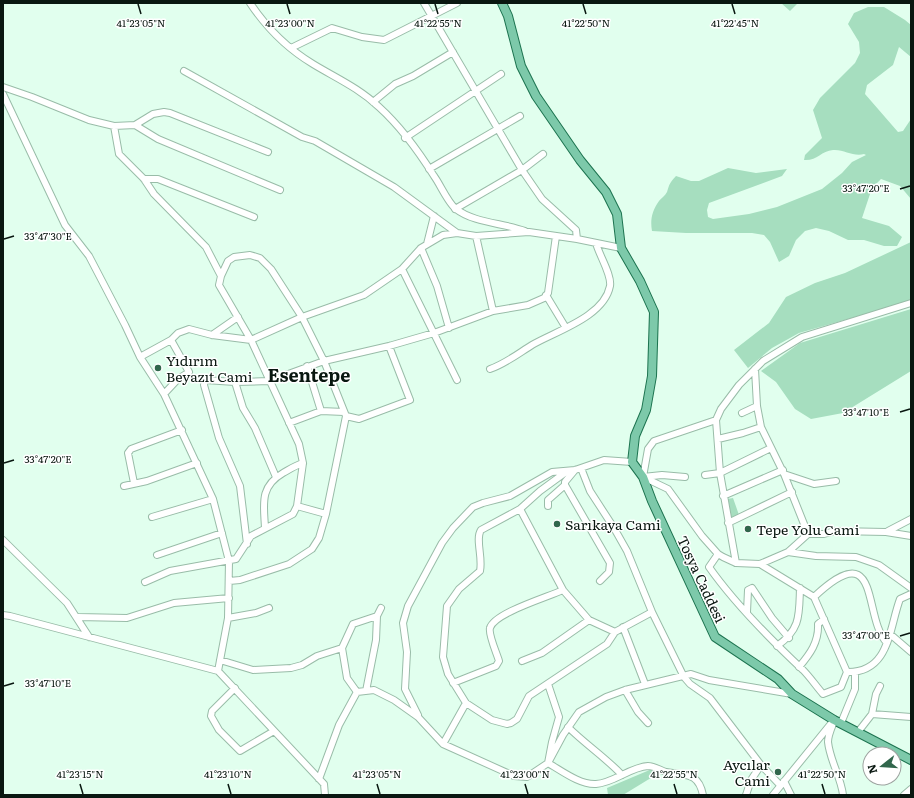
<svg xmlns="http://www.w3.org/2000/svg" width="914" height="798" viewBox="0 0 914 798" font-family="Literata,serif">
	<rect width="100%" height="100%" fill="#e1ffee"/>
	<path fill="#a6debf" d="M781,3H798L790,11Z
		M868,7H884L905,20L911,25V57L899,47L893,65L867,85L865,94L898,132L903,131L911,119V199L900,186L881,179L872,188L862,218L889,226L902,237L897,246H884L864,240H848L829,231L816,228L805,231L796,240L789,256L779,262L770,242L764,235L752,233H686L652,231C650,220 652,211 659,201C661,198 665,196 667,192C670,183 669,184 676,176L691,181H699L728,168L756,173L787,169L782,176L709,203L707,210L708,217L713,219L749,214L777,207L822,189L842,173L852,162L866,155L864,154C853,157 844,149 833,150C821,151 817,161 804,160L805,155L822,138L813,110L820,98L855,63L860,53L859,42L848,24L854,13Z
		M911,242V301L799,333L772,348L748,368L734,350L769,323L786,297L815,283L845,273Z
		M911,309V371L843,413L811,419L795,409L776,382L761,371L800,343Z
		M733,498L739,515L731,519L727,499Z
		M652,769L659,773L623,795H608L607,788Z"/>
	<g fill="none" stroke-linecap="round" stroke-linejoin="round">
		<defs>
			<path id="minor" d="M250,3C266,27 288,49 313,64C336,78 359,88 379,107C400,126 419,152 434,176C440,184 448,203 456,209C474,223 504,223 525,231
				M424,3L522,170L542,199L576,230L577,239
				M291,48L332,28L362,37L384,40L457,3
				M184,71L302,137L315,141L394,187L457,233
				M3,87L32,97L89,120L114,126L135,125L153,114L164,112L170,113L268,152
				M3,94L65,225L89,256L125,325L140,357L164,394L213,499L229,561L228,618L218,671
				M373,102L395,84L413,76L453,52
				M135,125L158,139L280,190
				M114,126L119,154L144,179L154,194L206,247L221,276L219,285L251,340L299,444L303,463L297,506L293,514L251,536L236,559L170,571L145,582
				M405,138L501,74
				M429,169L520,116
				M144,179H158L254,217
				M455,209L522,170L543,154
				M476,236L493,311
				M427,244L434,216
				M421,248L437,286L449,328
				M402,269L457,380
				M221,276L228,261L234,257L250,255L260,258L271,269L302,317L324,361L346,416L326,514L319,538L312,549L289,564L240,580L229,581
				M546,295L566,328
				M212,335L238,317
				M140,357L171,340L178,333L189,329L212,335L251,340L302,317L364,295L402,269L421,248L443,235L457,233L476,236L529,232L577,239L621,248
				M307,366L321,411
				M490,369C505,364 519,353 532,345C556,331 604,317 610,286C612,275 599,255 596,243
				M755,369L757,406L761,427L784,474L808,534
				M235,382L243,408L255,428L276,477
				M164,394L178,379L189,372L171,340
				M742,413L757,406
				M346,416L359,419L410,400L389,346
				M289,423L321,411L344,412
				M718,439L743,433L761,427
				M581,468L590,491L614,528L627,551L652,612L684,677L690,684L710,698L761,765L780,785
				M566,472L540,491L520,509L563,590L589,620L615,632L652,612
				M784,474L814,484L836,481
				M705,475L720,473L771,448
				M643,477L668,489L702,536L718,554L723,557L736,563L760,564L788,552L816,556L856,557L879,565L911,588
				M643,477L648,449L654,441L716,420
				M643,477L662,475L685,477
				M134,483L128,453L131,449L182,430
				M565,485L610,563L609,572L600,581
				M124,486L147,481L197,463
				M723,496L783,470
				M297,506L326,514
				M548,506V500L565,485V482L575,470
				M520,509L481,530C475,539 483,557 480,571L459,589L447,606L443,657L448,674L466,703L492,720L507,724L511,723L517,719L529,696L607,644L615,632
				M152,517L213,499
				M728,523L792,492
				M265,528C264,505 259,487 283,473C290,469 296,465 303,463
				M888,531L911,519
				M3,540L67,603L89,637
				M247,544L240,486L219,438L204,385L205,380L235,382L269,381L324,361L389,346L434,333L493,311L528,305L544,298L548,293L556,236
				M788,552L808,534H824L835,531L886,532L911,536
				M718,554L709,567C735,604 770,639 803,670C810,677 816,686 823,694L841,687L847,672
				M157,555L222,533
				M736,563L720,473L716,420L721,409L739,385L763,361L802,337L911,303
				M760,564L814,597
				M747,612L748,590L752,588L772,618L789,638
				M3,615L10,616L218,671L324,784L325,795
				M78,617L127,618L174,603L229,598
				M228,618L256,613L269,608
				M623,627L645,684
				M890,634L911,652
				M887,643C862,617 882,533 814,597L847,672C890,673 889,628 900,599L911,594
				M777,646C801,629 799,615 800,588
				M342,648L353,624L377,616
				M342,648L347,678L357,692
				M220,660L253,670L291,668L302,665L317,656L342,648
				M522,661L542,653L589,620
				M799,667C810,654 819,642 818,624L824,619
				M453,683L496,666L499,661C497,654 488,634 490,628C494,613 548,597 563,590
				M548,684L559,717L552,742L548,763C562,771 580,785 596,784C614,783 630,767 648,766C654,766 660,770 666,772C685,776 698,771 703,795
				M235,688L212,711L211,716L219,730L240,751L274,731
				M625,690L638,712L648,723
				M366,691L376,640L377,616L381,608
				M872,714L911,717
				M418,715L405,689L407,652L403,623L408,606L442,543L453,528L473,507L483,503L510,496L552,472L575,470L604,460L632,462
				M841,723L855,689V672
				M833,724C831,729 828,736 828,742C830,761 841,777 843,795
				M568,727C585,744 605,757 622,775
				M858,732L872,714L876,694L880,686
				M443,744L466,703
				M319,779L339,725L357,692L374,690L394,700L418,717L443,744L514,776L527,777L548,763L563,735L579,712L606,697L625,690L691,674L709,680L792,694
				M784,781L791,795
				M746,795L751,780L761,765
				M773,795L834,720
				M904,795L911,789"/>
			<path id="major" d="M502,3L508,16L521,66L536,96L580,160L606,192L617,214L621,248L640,281L654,312L652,376L646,410L635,436L632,462L643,477L652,501L715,637L778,679L792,694L834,720L911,760"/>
		</defs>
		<use href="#minor" stroke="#99bca8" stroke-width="8"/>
		<use href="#major" stroke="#1c734f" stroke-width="10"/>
		<use href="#minor" stroke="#fff" stroke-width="6"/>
		<use href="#major" stroke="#7dc9aa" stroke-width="8"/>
	</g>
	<path fill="none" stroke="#091710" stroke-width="1.5" d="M138,4L141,14M287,4L290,14M435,4L438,14M583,4L586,14M732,4L735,14M900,189L910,186M4,239L14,236M900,412L910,409M4,463L14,460M900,636L910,633M4,686L14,683M80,784L83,794M228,784L231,794M377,784L380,794M525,784L528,794M674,784L677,794M822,784L825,794"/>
	<g fill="#31664c" stroke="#fff" stroke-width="1.5">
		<circle cx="158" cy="368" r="4"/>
		<circle cx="557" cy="524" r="4"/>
		<circle cx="748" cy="529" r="4"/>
		<circle cx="778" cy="772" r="4"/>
	</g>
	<g text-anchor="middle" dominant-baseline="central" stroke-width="3" stroke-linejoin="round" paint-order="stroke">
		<g font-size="14" fill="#091710" stroke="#fff" text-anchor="start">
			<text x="166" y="360">Yıdırım<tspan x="166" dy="16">Beyazıt Cami</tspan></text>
			<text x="565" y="524">Sarıkaya Cami</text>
			<text x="756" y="529">Tepe Yolu Cami</text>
			<text x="770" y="764" text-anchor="end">Aycılar<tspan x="770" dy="16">Cami</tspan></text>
		</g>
		<g font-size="14" fill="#091710" stroke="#fff">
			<text transform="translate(702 579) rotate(65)">Tosya Caddesi</text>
		</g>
		<g font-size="18" font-weight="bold" fill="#091710" stroke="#fff">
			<text x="309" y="374">Esentepe</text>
		</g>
	</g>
	<g font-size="10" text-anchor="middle" fill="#091710" stroke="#fff" stroke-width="3" stroke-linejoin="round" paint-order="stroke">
		<text x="141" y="27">41°23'05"N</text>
		<text x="290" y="27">41°23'00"N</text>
		<text x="438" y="27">41°22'55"N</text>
		<text x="586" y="27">41°22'50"N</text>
		<text x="735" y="27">41°22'45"N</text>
		<text x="866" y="192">33°47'20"E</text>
		<text x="48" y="240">33°47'30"E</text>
		<text x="866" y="416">33°47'10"E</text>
		<text x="48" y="463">33°47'20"E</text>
		<text x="866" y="639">33°47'00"E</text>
		<text x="48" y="687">33°47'10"E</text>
		<text x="80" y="778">41°23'15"N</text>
		<text x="228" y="778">41°23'10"N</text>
		<text x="377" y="778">41°23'05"N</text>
		<text x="525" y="778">41°23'00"N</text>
		<text x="674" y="778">41°22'55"N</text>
		<text x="822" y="778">41°22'50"N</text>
	</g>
	<rect width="914" height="798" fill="none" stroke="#091710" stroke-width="8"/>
	<g transform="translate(882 766) rotate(253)"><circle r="19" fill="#ffffff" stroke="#9da29f"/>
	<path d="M0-3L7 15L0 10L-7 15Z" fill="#31664c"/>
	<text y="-6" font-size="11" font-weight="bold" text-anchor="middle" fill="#091710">N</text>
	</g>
</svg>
